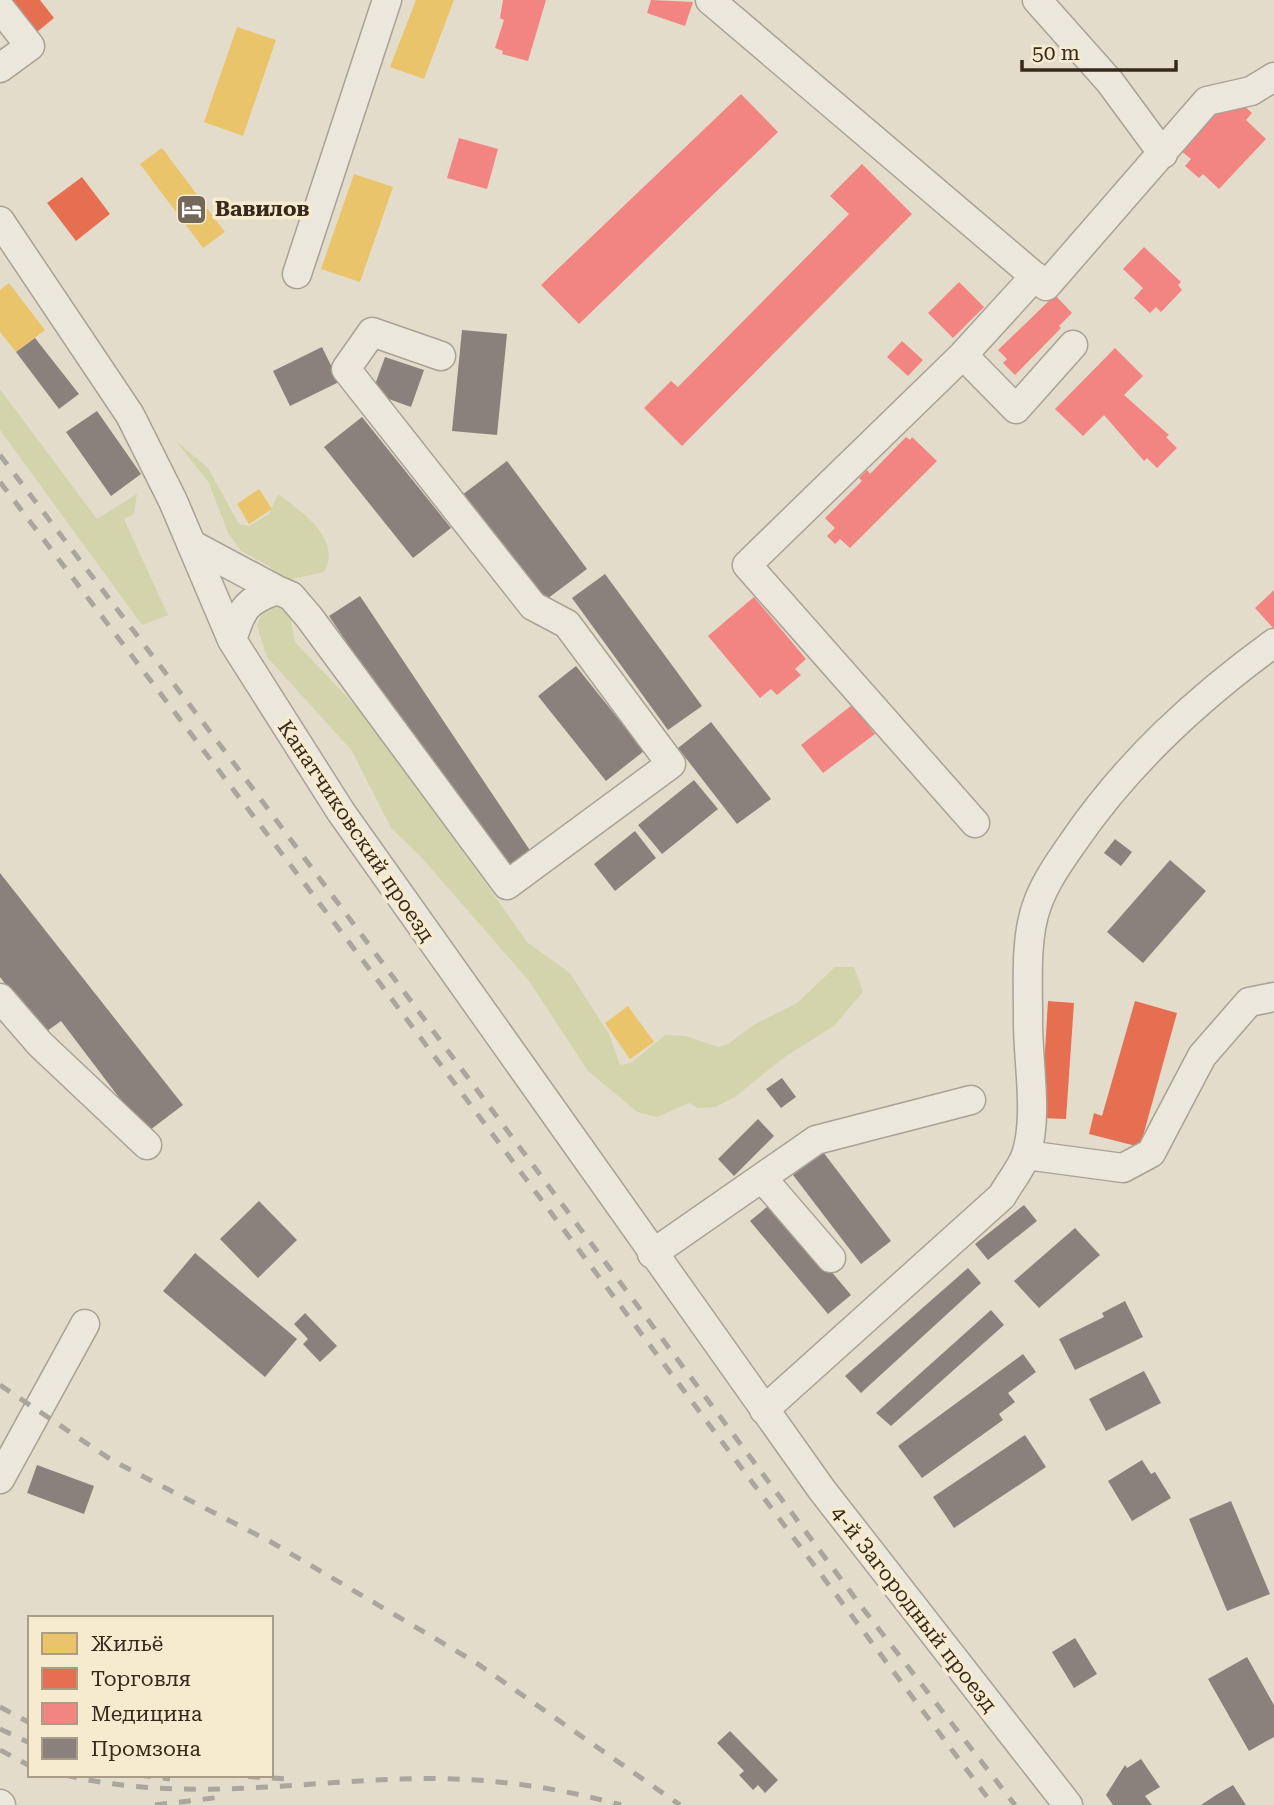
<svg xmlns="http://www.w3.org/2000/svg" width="1274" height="1805" viewBox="0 0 1274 1805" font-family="'Roboto Serif',serif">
	<rect width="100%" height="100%" fill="#e4dcca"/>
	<path fill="#d4d4ac" d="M0,389L97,519L137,494L134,514L124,519L168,615L142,625L0,430Z
		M176,441L208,468L239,524L249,526L269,514L278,494C301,511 343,539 324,572L284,581L269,566L241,551L228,533L209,483Z
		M274,598L298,613L291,621L295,642L369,720L528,943L570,973L609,1034L620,1065L631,1063L665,1035L686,1036L718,1047L728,1044L755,1024L797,1003L835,967H854L863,992L834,1026L786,1056L735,1097L715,1107L698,1108L689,1103L657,1117L637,1112L588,1071L529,981L422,858L391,828L352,751L267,657L257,626L261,615Z"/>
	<path fill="#e9c46a" d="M416,0H454L424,79L390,67Z
		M237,27L276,40L243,136L204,122Z
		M162,148L225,232L203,248L140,164Z
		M354,174L393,187L360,282L321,269Z
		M9,283L45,330L16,352L0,332V290Z
		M259,489L272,509L249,524L237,504Z
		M628,1006L654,1042L630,1059L605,1023Z"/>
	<path fill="#e76f51" d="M12,0H40L54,18L37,32Z
		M82,177L110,214L76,241L47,203Z
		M1048,1001L1074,1003L1066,1119L1041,1118Z
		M1135,1001L1177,1013L1140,1147L1089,1134L1094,1113L1102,1116Z"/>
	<path fill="#f28482" d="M503,0H546L528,61L502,54L503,51L495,48L504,20L500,18Z
		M651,0L693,2L685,26L647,13Z
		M741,94L778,132L579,324L541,285Z
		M1243,105L1252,113L1246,120L1266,139L1219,189L1203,174L1199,178L1185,166L1191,159L1180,150L1209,110Z
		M459,138L498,149L487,189L447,178Z
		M862,164L912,214L682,446L644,408L671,381L678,387L849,214L830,196Z
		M1144,247L1181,282L1178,285L1182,290L1161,312L1156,307L1150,313L1134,298L1143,288L1123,269Z
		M959,282L984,307L953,338L928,313Z
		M1055,295L1072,313L1059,326L1061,328L1015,375L1003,363L1007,359L998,350Z
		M902,341L923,360L908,376L887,357Z
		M1115,348L1143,376L1124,395L1169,435L1166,437L1177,448L1157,468L1147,458L1144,461L1104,415L1083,436L1055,409Z
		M906,437L910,440L912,437L937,461L850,548L840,539L835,544L827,536L835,528L825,518L862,481L859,478L867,470L870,474Z
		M1274,590V629L1255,608Z
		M754,597L806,659L795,669L801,675L777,695L771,689L760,698L708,636Z
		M852,705L875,734L823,773L801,745Z"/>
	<path fill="#8a817c" d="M462,330L507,334L497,435L452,431Z
		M35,338L79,394L59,409L16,352Z
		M322,347L339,382L290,406L273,371Z
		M385,357L424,370L411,407L372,393Z
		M97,411L141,474L111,496L66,432Z
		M362,417L451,528L413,558L324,447Z
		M507,461L587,569L543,602L462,495Z
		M605,574L702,706L668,730L572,598Z
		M360,596L533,855L502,875L329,616Z
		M576,666L644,751L606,781L538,696Z
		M711,722L771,799L737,824L678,748Z
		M694,780L718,809L662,854L638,825Z
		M635,831L656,858L615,891L594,864Z
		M1115,839L1132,852L1121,866L1104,853Z
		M1170,860L1206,891L1143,963L1107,932Z
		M0,873L183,1105L146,1133L61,1021L43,1034L0,977Z
		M782,1078L796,1097L781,1108L766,1089Z
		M758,1119L774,1136L734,1176L718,1159Z
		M823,1152L891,1241L861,1264L793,1175Z
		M259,1201L297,1240L258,1278L220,1239Z
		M773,1202L851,1295L828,1314L750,1221Z
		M1024,1205L1037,1221L988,1260L975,1244Z
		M1075,1228L1100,1255L1039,1308L1014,1281Z
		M195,1253L297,1339L265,1377L163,1291Z
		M968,1268L981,1283L861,1393L845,1376Z
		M1125,1301L1143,1337L1075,1370L1059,1339L1104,1317L1102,1313Z
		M991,1310L1004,1325L891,1426L876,1413Z
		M305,1313L337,1346L320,1362L303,1344L308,1339L294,1324Z
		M1023,1354L1036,1372L1008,1393L1015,1402L999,1414L1003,1420L922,1478L898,1446Z
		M1144,1371L1161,1403L1106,1431L1089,1399Z
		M1025,1435L1046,1467L954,1528L933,1497Z
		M1142,1460L1151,1474L1155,1472L1171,1498L1132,1521L1108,1481Z
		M37,1465L94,1486L84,1514L27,1493Z
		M1231,1501L1270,1594L1227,1611L1189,1519Z
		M1075,1638L1097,1674L1074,1688L1052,1652Z
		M1247,1657L1274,1705V1737L1249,1751L1208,1679Z
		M730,1731L778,1780L765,1793L758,1785L753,1790L739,1775L744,1771L717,1743Z
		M1141,1759L1160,1787L1145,1796L1152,1805H1113L1106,1795L1125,1765L1127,1768Z
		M1233,1785L1246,1805H1201L1216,1795Z"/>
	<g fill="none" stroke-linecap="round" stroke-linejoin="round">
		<defs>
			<path id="minor" d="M710,0L1046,286L1207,101L1251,91L1274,77
				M1037,0L1110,82L1163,154
				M0,8L30,46L0,68
				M0,221L130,415L173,501L232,640L341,812L822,1490L1068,1805
				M297,274L387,0
				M963,355L1016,409L1073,345
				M191,544L277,590C245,601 242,609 232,640
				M277,590L291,596L309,617L507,885L671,764L567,624L533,606L346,369L372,332L441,356
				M975,823L747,565L963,355L1035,276
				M0,998L40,1044L147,1145
				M1026,1155L1123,1168L1151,1153L1202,1056L1249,1002L1274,997
				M763,1179L831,1258
				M652,1254L816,1140L971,1100
				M764,1410L1002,1196C1009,1183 1021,1169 1026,1155C1039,1115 1027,1058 1028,1016C1028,981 1025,938 1037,905C1045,882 1060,861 1074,841C1128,762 1197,699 1274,643
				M0,1479L85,1324
				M0,1804L1,1805"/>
		</defs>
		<use href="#minor" stroke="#a9a194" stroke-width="31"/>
		<use href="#minor" stroke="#ece7dd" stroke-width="28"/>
		<path stroke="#aba69d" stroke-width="5" stroke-dasharray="12 12" stroke-linecap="butt" d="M0,455L230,758L864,1610L1015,1805
			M0,482L364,962L993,1805
			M0,1385L113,1461L271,1542L475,1662L680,1805
			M0,1707L30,1723
			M0,1729L30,1743
			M0,1750L30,1766
			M65,1775C179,1802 286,1783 400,1779C475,1776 549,1785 621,1805
			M139,1775L170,1779
			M224,1775L286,1779
			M155,1805L222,1797"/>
	</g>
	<defs>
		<symbol id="hotel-square" viewBox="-11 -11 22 22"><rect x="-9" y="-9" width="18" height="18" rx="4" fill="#746859" stroke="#f6eacf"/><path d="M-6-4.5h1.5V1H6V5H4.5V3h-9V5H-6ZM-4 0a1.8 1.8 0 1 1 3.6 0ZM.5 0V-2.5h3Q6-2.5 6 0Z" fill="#fff"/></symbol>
	</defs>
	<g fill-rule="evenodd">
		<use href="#hotel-square" x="174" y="192" width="35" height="35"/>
	</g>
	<g text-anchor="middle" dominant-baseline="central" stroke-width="7" stroke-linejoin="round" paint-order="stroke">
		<g font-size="21" font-weight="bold" fill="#37291c" stroke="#f6eacf" text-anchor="start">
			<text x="215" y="209">Вавилов</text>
		</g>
		<g font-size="21" fill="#37291c" stroke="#f6eacf">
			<text transform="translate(356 831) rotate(56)">Канатчиковский проезд</text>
			<text transform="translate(914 1609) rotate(52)">4-й Загородный проезд</text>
		</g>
	</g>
	<rect x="28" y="1616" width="245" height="161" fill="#f6eacf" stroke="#aa9d87" stroke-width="2"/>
	<rect x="42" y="1633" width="35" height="21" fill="#e9c46a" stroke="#aa9d87" stroke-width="2"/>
	<text x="91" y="1651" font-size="21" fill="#37291c">Жильё</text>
	<rect x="42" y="1668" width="35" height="21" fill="#e76f51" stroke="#aa9d87" stroke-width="2"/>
	<text x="91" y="1686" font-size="21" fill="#37291c">Торговля</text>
	<rect x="42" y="1703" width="35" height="21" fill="#f28482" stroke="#aa9d87" stroke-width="2"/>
	<text x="91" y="1721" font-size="21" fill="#37291c">Медицина</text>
	<rect x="42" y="1738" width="35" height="21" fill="#8a817c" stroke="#aa9d87" stroke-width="2"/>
	<text x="91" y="1756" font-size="21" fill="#37291c">Промзона</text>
	<path d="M1022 60v10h154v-10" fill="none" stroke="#37291c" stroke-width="3.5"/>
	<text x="1032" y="60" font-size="21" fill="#37291c" stroke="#f6eacf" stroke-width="5" paint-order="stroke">50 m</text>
</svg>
